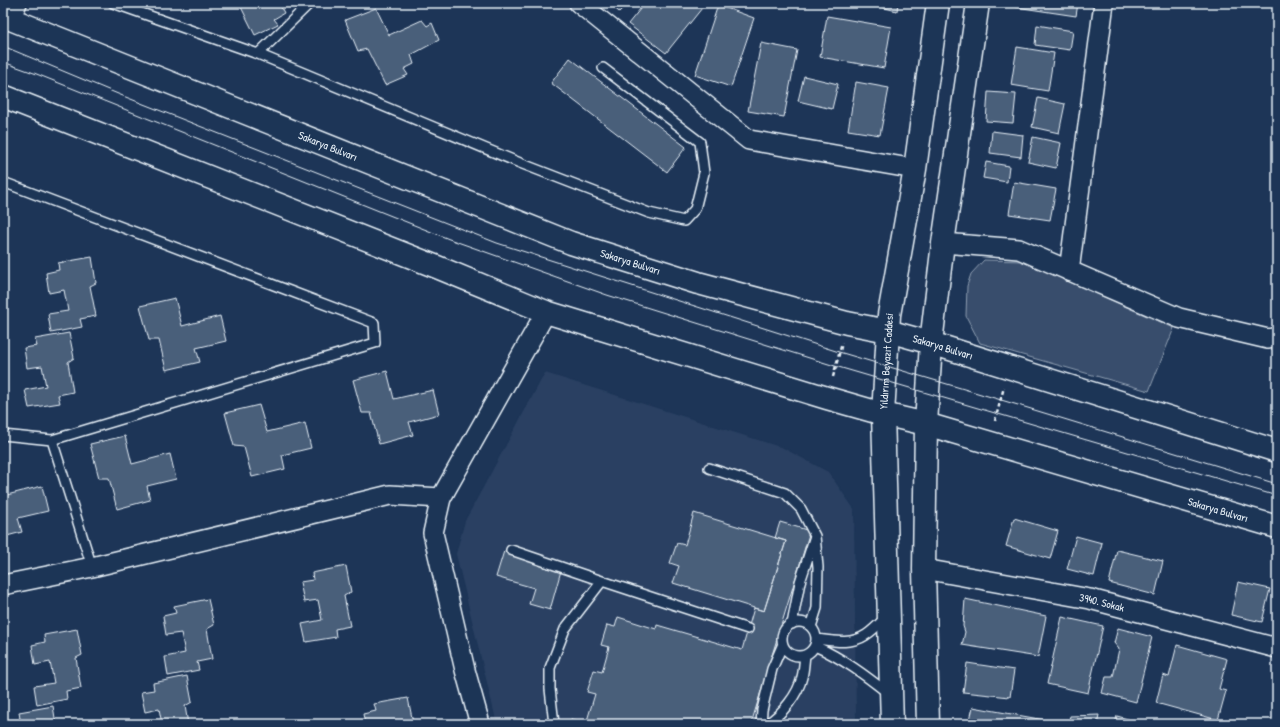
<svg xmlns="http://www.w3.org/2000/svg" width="1280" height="727" viewBox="0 0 1280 727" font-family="'Patrick Hand',sans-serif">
	<rect width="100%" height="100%" fill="#1d3557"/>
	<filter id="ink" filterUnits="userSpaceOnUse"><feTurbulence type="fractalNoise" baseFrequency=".025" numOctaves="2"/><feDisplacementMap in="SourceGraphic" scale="8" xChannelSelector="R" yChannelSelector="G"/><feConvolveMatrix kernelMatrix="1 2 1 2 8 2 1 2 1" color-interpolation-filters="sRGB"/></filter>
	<g filter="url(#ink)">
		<path fill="#2a4162" d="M545,373L783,448L828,472L854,509L856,724H497L456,554L465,521Z"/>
		<path fill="#374d6c" stroke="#909fb2" d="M984,260L1022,261L1174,328L1149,391L980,343L966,316L967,286L971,274Z"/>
		<path fill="#495e7a" stroke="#e8f1f8" d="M239,3H283L280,5L284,13L274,19L278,24L255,35Z
			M609,3H628L619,12Z
			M645,3H706L666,53L628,24Z
			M865,3H898L897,11Z
			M1016,3H1078L1076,16L1016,7Z
			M718,5L754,18L731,87L695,75Z
			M376,8L389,35L422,20L427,26L432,23L439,40L411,55L414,64L404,69L408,75L385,85L367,49L358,51L345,20Z
			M827,16L891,27L884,68L820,57Z
			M1037,25L1073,31L1070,50L1035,45Z
			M761,43L797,50L784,117L748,111Z
			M1017,47L1054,53L1048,91L1011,85Z
			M570,58L686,147L667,172L551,83Z
			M804,76L838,84L832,109L798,101Z
			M856,82L889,88L880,135L848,130Z
			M988,92L1016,94L1013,123L986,121Z
			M1038,98L1065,104L1059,133L1032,127Z
			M992,131L1023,135L1021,157L990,153Z
			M1033,137L1061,143L1056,168L1028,162Z
			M986,162L1009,166L1007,182L983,178Z
			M1014,182L1056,189L1050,220L1009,214Z
			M92,257L96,283L90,286L96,316L80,319L82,327L51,333L48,314L68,311L64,290L49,293L46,273L59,270L58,263Z
			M175,298L182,326L220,316L226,341L196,348L200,362L166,370L159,340H149L140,306Z
			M69,333L74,358L68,362L73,392L58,395L60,403L29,408L25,390L46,386L42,366L27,368L24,348L37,346L35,339Z
			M387,371L394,399L433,390L439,414L409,422L413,435L379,444L371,413H362L353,380Z
			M259,405L267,432L305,423L311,448L282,455L285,469L252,477L244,447L234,446L225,413Z
			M125,436L132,464L170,454L176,479L147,486L150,500L117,509L109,478H99L90,444Z
			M42,486L48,511L18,518L22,532L3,537V494V496Z
			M694,513L786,541L764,611L673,583L679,566L670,563L677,543L685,545Z
			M1014,518L1058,531L1050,559L1006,546Z
			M780,522L810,531L751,724H569L571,719L586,724L595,694L587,692L594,670L602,672L609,647L601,645L607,625L615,627L618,617L656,629L657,625L742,650L754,608L764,611L786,541L775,538Z
			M1076,536L1102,543L1094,576L1067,569Z
			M1117,550L1163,561L1155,595L1109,583Z
			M504,551L562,567L550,610L529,604L534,588L496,577Z
			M346,566L351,592L344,596L350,626L335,629L336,637L306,642L302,624L322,620L318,600L304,602L300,582L313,580L312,573Z
			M1238,582L1270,589L1262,622L1231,615Z
			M208,599L214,625L207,629L212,659L197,662L199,670L168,676L165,657L185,653L181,633L166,635L163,616L176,613L174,606Z
			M965,599L1046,616L1038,657L962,645L965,632L963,626Z
			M1062,617L1103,626L1088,693L1047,684Z
			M1118,628L1152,637L1136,702L1102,693L1106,677H1113L1119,649L1114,643Z
			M77,629L82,655L76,658L81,688L66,691L67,699L37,705L34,686L54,683L50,662L35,665L32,645L45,642L44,635Z
			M1177,645L1227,659L1219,689L1226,691L1218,720L1156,703L1163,675L1169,677Z
			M967,663L1014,670L1010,697L963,692Z
			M187,676L192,702L185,706L188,724H162L159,709L145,712L141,692L154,690L153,683Z
			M408,698L413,723L365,724L363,714L376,711L374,704Z
			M53,706L56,724H8L7,722L20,719L19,712Z
			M973,707L1050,721L1049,724H969Z
			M1099,715L1097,724H1068L1070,716Z
			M1117,716L1142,723V724H1115Z"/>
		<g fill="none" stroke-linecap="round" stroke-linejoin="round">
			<defs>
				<path id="lane" d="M113,3L258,54L520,163L649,213L684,221L695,209L704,173L700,142L603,68
					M258,54L310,3
					M3,182L374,323L375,343L52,440L3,435
					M52,440L92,567
					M709,468L785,493L801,509L815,536L818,567L817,608L811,627
					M511,550L602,581L748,629
					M782 639a17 17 0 1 1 34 0a17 17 0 1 1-34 0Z
					M792,624L800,582L814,539
					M816,639C833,641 851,645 866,635C874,630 881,622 887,616
					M815,646C842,658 865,675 889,694
					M554,724L550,689V668L565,629L602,581
					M761,724L762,710L772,669L782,646
					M767,724C782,714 798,695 802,677C804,670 804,662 805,655"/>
				<g id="street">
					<path d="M579,3L749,140L915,169"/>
					<path d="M10,19L17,3"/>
					<path d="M943,243L1019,249L1179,318L1268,339L1277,337"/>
					<path d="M1069,271L1104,3"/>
					<path id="s1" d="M924,569L1090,599L1277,648"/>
					<path d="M3,585L92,567L390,495L441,498"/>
					<path d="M480,724L465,670L433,533L441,498L546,312"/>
				</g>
				<g id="primary">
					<path id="s2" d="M3,16L571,243L698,283L847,323L888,331L931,343L1277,451"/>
					<path id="s3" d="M3,96L437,267L546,312L827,398L883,414L926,424L1277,527"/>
					<path id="s4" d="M892,724L883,414L889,315L915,169L938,3"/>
					<path d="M928,724L924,569L926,424L931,343L943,243L978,3"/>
				</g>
			</defs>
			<use href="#lane" stroke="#e8f1f8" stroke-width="12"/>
			<use href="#street" stroke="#e8f1f8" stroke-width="22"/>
			<use href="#primary" stroke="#e8f1f8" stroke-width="25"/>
			<path stroke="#e8f1f8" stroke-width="2.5" stroke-dasharray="4 3" stroke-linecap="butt" d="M833,377L842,343
				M995,421L1004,387"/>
			<use href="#lane" stroke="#1d3557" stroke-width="9"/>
			<use href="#street" stroke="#1d3557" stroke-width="19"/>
			<use href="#primary" stroke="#1d3557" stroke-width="22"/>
			<path stroke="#e8f1f8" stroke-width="1" d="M3,46L118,94L497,243L839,352L1018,405L1277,484
				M3,62L34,73L449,239L607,295L835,366L1277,496"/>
		</g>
	</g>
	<g text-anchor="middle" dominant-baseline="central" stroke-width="4" stroke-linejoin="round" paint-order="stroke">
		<g font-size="11" fill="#e8f1f8" stroke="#1d3557">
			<text stroke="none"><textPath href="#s2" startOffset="350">Sakarya Bulvarı</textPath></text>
			<text stroke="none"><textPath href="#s2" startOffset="674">Sakarya Bulvarı</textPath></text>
			<text stroke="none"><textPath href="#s2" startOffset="998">Sakarya Bulvarı</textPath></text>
			<text stroke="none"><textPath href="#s4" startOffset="363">Yıldırım Beyazıt Caddesi</textPath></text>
			<text stroke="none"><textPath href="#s3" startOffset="1285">Sakarya Bulvarı</textPath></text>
			<text stroke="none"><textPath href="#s1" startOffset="181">3940. Sokak</textPath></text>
		</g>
	</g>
	<rect width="1280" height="727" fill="none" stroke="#1d3557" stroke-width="16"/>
	<rect x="8" y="8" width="1264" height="711" fill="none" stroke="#e8f1f8" stroke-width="1.5" filter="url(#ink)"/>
</svg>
